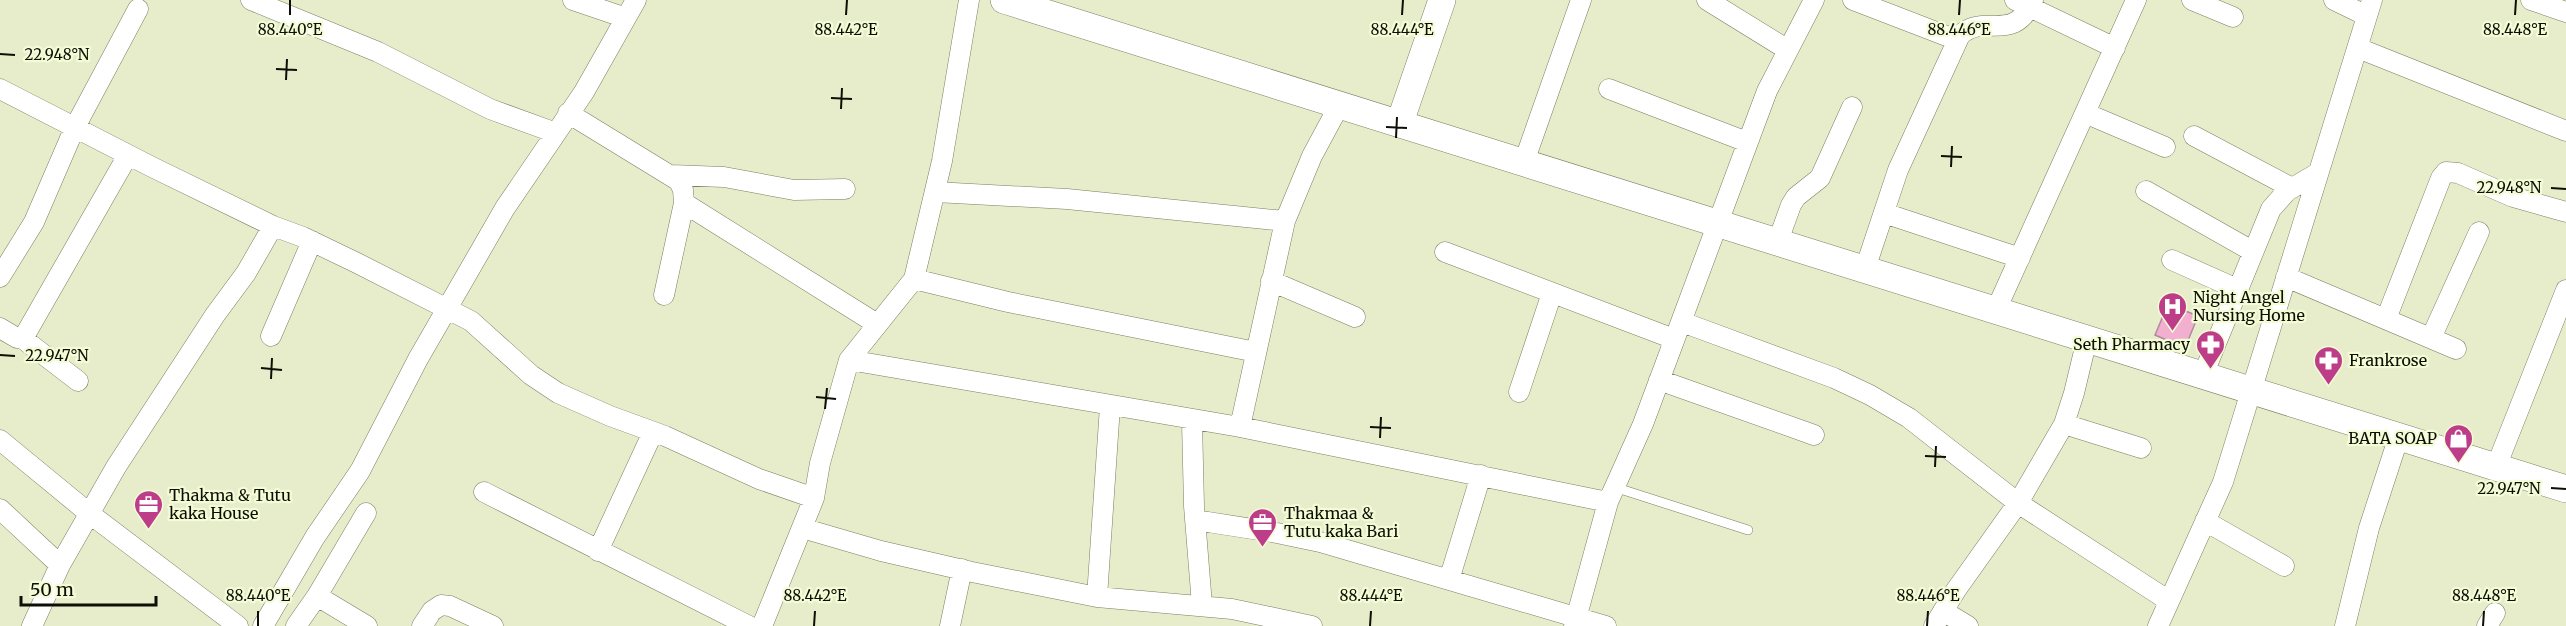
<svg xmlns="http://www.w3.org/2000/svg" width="2566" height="626" viewBox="0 0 2566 626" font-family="Merriweather,serif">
	<rect width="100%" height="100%" fill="#e7edca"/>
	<path fill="#f3afd0" stroke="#ae8b9c" stroke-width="1.5" d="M2168,304L2198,316L2185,348L2155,335Z"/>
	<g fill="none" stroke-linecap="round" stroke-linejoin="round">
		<defs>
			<path id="lane" d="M1614,487L1748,530"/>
			<path id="street" d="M251,0L378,52L490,109L556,133
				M573,0L626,18
				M1707,0L1788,50
				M1853,0L1957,40
				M2015,0L2115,48
				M2192,0L2233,17
				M2334,0L2367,16
				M2531,0L2566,12
				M2358,48L2566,131
				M0,89L152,167L273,226L303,237L357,263L471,321L531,375L558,393L610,416L665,436L759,479L814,498
				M1609,89L1747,142
				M568,113L679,181L683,190L684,203L664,295
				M2085,113L2165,147
				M2194,136L2292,188
				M1524,162L1581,0
				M671,175L724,177L794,190L845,189
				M2146,191L2252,251
				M935,192L1067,199L1285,221
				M684,203L877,324
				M1884,213L2020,258
				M1778,241L1791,205L1796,197L1820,178L1852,107
				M1445,252L1674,339
				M2172,260L2237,289
				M1865,269L1898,170L1960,35C1986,12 2013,45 2033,0
				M0,277L34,222L75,127L138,9
				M2286,277L2456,349
				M914,279L1008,302L1256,352
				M1271,281L1355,317
				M1996,310L2136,0
				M2386,319L2441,178L2446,172L2458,173L2513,197L2566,212
				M1682,322L1834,378L1870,395L1909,418L2018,503L2169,601
				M0,328L17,338L25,335L128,155
				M271,336L312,241
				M22,338L78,381
				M2431,338L2479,232
				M849,360L1240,427L1608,502
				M2203,375L2271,209L2287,191L2318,173
				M1659,380L1814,435
				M1519,392L1552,293
				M1192,421L1194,506L1202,605
				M2064,424L2141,448
				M1240,427L1285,221L1312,156L1340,104
				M0,440L90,514L238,626
				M2496,467L2566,290
				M484,492L749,626
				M0,509L60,565
				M1195,520L1272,532L1320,542L1606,626
				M2205,521L2284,566
				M802,528L881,551L972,572L1097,597L1232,609L1312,626
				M598,551L653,432
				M1449,580L1481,475
				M317,596L367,626
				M1097,597L1110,406
				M1943,611L1968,626
				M32,626L60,565L116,467L215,315L246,273L273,226
				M263,626L315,537L360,471L418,359L505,208L584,92L636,0
				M296,626L317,596L366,513
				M422,626L432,611L441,605L450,606L493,626
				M762,626L814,498L820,463L849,360L914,279L942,161L969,0
				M950,626L962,569
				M1574,626L1608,502L1643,424L1767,91L1814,0
				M1934,626L1956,590L2018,503L2064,424L2074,393L2087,339
				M2158,626L2223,482L2372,0
				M2345,626L2369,528L2399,436
				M2487,626L2495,613"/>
			<path id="secondary" d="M1004,0L2566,489
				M1400,122L1442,0"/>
		</defs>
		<use href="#lane" stroke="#7a7f5f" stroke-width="10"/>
		<use href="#street" stroke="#7a7f5f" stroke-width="21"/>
		<use href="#secondary" stroke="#7a7f5f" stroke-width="28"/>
		<use href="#lane" stroke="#fff" stroke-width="9"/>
		<use href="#street" stroke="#fff" stroke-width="20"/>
		<use href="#secondary" stroke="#fff" stroke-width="27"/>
	</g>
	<path fill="none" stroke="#0d0f04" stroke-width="2" d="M290,15V0M846,15L847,0M1402,15L1403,0M1959,15L1960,0M2515,15L2516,0M0,54L15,55M276,69L297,70M286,80L287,59M831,98L852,99M841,109L842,88M1386,127L1407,128M1396,138L1397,117M1941,156L1962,157M1951,167L1952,146M2551,188L2566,189M0,355L15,356M261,368L282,370M271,379L272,358M816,397L836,399M825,409L827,388M1370,427L1391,428M1380,438L1381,417M1925,456L1946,457M1935,467L1936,446M2551,488L2566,489M258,626V611M814,626L815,611M1370,626L1371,611M1927,626L1928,611M2483,626L2484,611"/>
	<defs>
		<symbol id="hospital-pin" viewBox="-11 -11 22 30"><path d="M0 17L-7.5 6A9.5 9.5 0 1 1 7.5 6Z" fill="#bd3d88" stroke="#f4fbd7"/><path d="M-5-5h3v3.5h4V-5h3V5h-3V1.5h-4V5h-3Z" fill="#fff"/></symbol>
		<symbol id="pharmacy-pin" viewBox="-11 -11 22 30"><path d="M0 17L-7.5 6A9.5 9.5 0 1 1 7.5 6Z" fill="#bd3d88" stroke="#f4fbd7"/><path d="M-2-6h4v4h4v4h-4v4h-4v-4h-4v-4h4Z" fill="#fff"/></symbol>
		<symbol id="shop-pin" viewBox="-11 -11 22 30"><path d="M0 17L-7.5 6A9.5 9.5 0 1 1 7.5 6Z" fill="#bd3d88" stroke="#f4fbd7"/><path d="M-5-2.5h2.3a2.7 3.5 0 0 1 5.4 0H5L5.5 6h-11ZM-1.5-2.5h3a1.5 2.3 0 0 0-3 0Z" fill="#fff"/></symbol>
		<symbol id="office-pin" viewBox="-11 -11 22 30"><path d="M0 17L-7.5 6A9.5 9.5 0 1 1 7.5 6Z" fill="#bd3d88" stroke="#f4fbd7"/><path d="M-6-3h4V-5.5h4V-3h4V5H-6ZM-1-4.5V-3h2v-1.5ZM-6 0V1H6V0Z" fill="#fff"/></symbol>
	</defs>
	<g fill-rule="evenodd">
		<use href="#hospital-pin" x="2156" y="290" width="33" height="45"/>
		<use href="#pharmacy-pin" x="2194" y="328" width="33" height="45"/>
		<use href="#pharmacy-pin" x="2312" y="344" width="33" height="45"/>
		<use href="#shop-pin" x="2442" y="422" width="33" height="45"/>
		<use href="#office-pin" x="132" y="488" width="33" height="45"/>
		<use href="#office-pin" x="1246" y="506" width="33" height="45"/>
	</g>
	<g text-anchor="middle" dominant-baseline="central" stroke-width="4.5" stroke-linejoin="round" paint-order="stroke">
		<g font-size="16" fill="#0d0f04" stroke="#f4fbd7" text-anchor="start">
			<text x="2193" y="297">Night Angel<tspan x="2193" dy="18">Nursing Home</tspan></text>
			<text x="2190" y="344" text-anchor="end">Seth Pharmacy</text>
			<text x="2349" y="360">Frankrose</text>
			<text x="2437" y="438" text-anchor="end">BATA SOAP</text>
			<text x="169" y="495">Thakma &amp; Tutu<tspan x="169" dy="18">kaka House</tspan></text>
			<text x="1284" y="513">Thakmaa &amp;<tspan x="1284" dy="18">Tutu kaka Bari</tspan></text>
		</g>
	</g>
	<g font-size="15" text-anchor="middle" fill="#0d0f04" stroke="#f4fbd7" stroke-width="4.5" stroke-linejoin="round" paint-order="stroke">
		<text x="290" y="35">88.440°E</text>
		<text x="846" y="35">88.442°E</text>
		<text x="1402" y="35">88.444°E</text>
		<text x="1959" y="35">88.446°E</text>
		<text x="2515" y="35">88.448°E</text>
		<text x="57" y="60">22.948°N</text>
		<text x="2509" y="193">22.948°N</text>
		<text x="57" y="361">22.947°N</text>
		<text x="2509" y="494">22.947°N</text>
		<text x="258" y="601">88.440°E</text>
		<text x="815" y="601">88.442°E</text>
		<text x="1371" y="601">88.444°E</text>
		<text x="1928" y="601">88.446°E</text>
		<text x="2484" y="601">88.448°E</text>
	</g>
	<path d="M21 596v9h135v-9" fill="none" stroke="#0d0f04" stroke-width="3"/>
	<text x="30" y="596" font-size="18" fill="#0d0f04" stroke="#f4fbd7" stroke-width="4.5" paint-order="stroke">50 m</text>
</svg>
